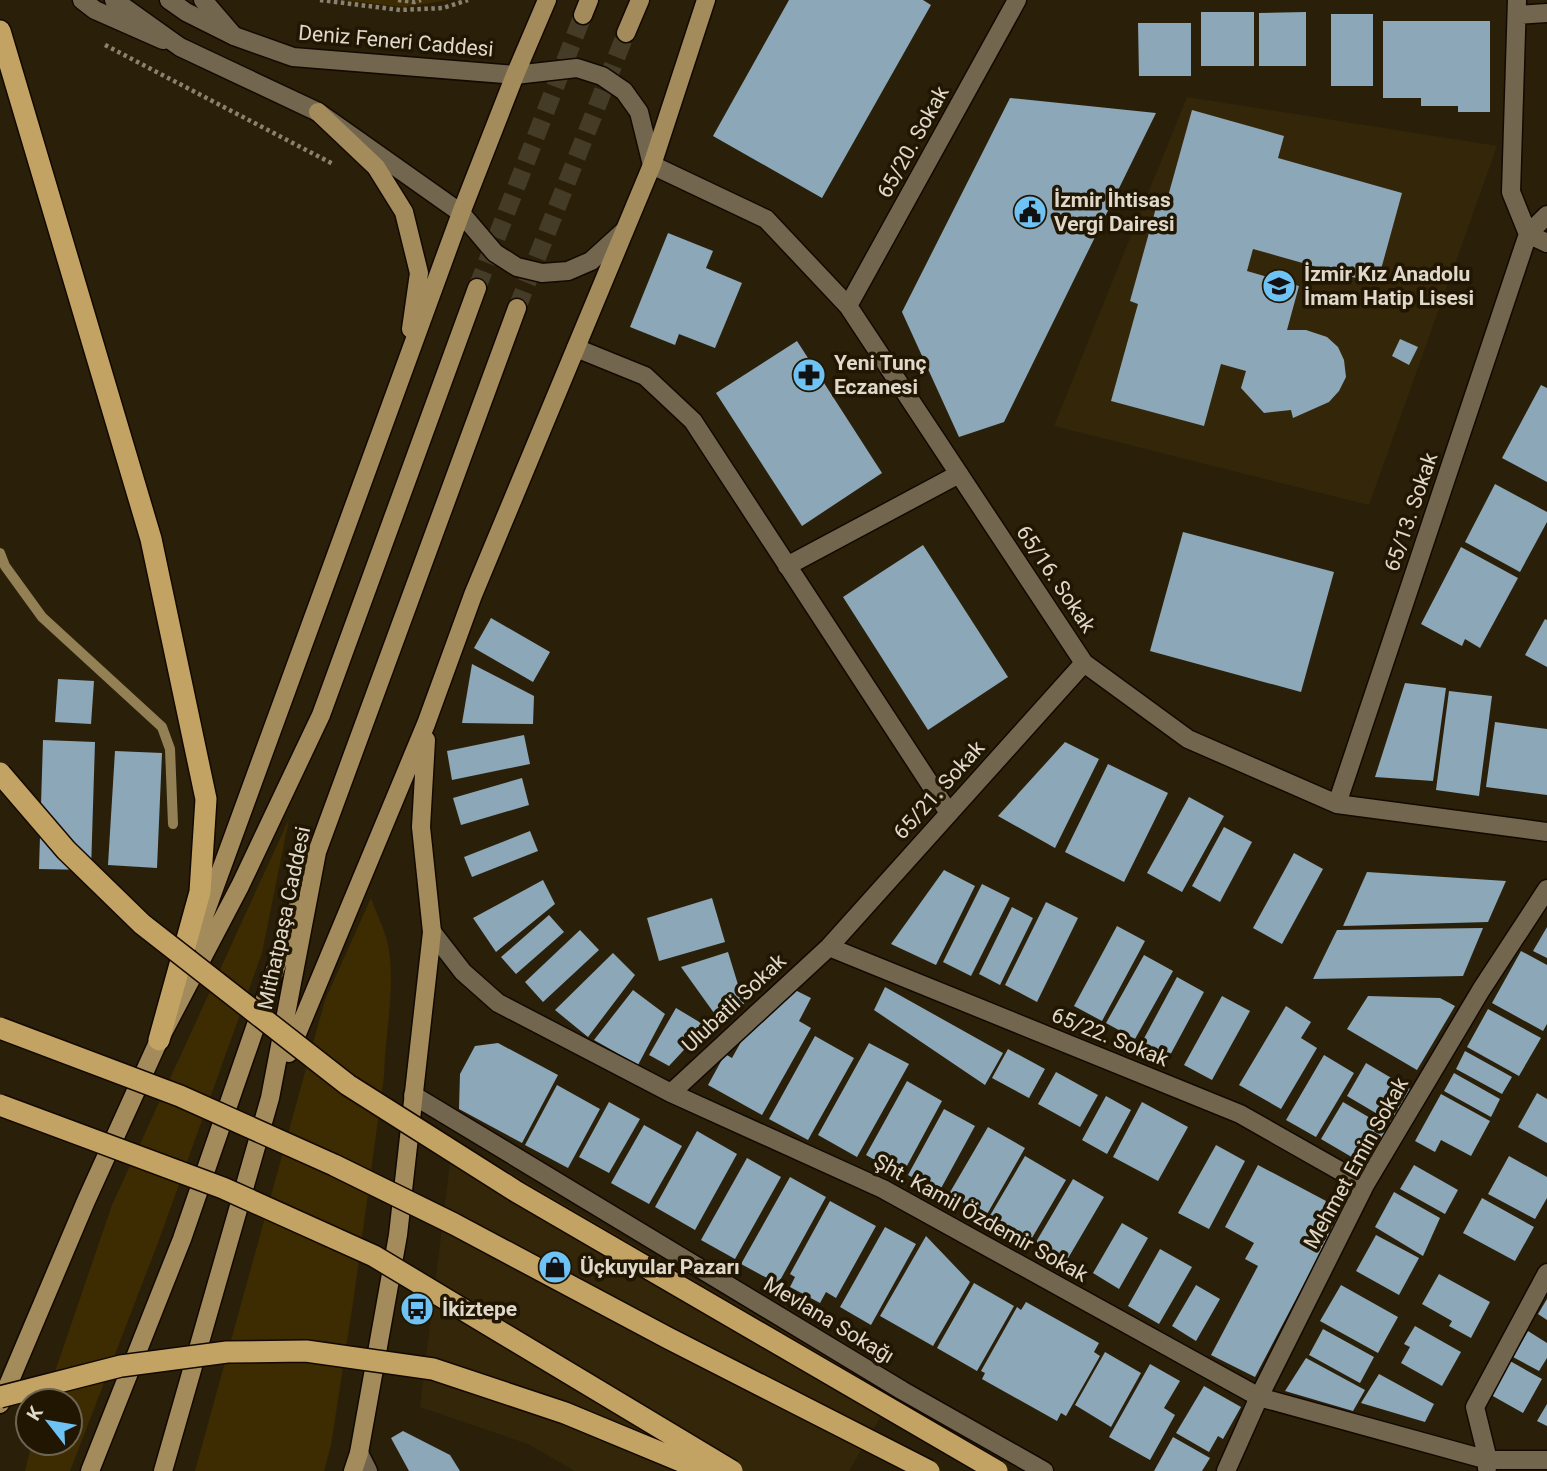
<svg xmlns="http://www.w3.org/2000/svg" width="1547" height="1471" viewBox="0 0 1547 1471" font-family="Roboto,sans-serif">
	<rect width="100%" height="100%" fill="#2a200a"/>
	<path fill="#342608" d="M1187,97L1497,146L1369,505L1054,426Z
		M453,1139L893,1395L849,1471H575L528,1444L420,1407Z"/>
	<path fill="#3d2b02" d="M343,0H449L403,7Z
		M289,819L262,953L159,1240L70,1471H25L32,1443H70V1401H45L112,1205Z
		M371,898C377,915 386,932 389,950C395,992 385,1034 384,1076L354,1296L331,1445L324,1471H195L325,1000Z"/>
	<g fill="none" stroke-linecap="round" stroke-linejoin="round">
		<path stroke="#948055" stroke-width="10" d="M0,553L5,566L42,617L162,727L170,749L173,824"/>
	</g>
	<path fill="#8ca7b8" d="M789,0H923L931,5L822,198L713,136Z
		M1201,12H1254V66H1201Z
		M1306,12V66H1259V13Z
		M1331,14H1373V86H1331Z
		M1383,21H1490V112H1458V106H1421V98H1383Z
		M1138,23H1191V76H1139Z
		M1010,98L1156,113L1004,422L959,437L902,312Z
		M1192,110L1284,136L1278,158L1402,193L1377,284L1253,249L1247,271L1299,286L1287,330H1306L1327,337L1338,347L1344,360L1346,377L1339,391L1329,402L1293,418L1291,410L1264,413L1241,388L1246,371L1221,364L1204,426L1111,401L1138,304L1130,301L1159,197L1167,200Z
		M668,233L713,251L706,268L742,283L715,348L679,334L675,345L630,327Z
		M1400,339L1418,347L1409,365L1392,356Z
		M797,341L882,473L802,526L716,393Z
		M1541,385L1547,388V482L1502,458Z
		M1495,484L1547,512V522L1520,572L1465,542Z
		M1183,532L1334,572L1301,692L1150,651Z
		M923,545L1008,677L928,730L843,597Z
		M1461,547L1518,578L1480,648L1465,639L1462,646L1421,624Z
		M491,618L550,652L533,682L474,648Z
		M1545,619L1547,620V667L1525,655Z
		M472,664L534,696L533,724L462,723Z
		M58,679L94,681L91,724L55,722Z
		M1405,683L1446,688L1433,781L1375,777Z
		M1449,691L1492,696L1479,796L1436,790Z
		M1495,722L1547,729V795L1486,787Z
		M524,735L530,764L452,780L447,751Z
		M43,740L95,742L91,870L39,869Z
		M1065,742L1099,759L1055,848L998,816Z
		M115,751L162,753L157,868L108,865Z
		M1108,764L1168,793L1124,882L1065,852Z
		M522,778L529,805L461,825L453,798Z
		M1189,797L1224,816L1182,892L1147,873Z
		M1224,827L1252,842L1220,902L1192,886Z
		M530,831L538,851L472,877L464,857Z
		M1294,853L1323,869L1282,944L1253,928Z
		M944,870L975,886L936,965L891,944Z
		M1367,872L1506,881L1488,922L1343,926Z
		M543,880L555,904L496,952L473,918Z
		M982,884L1010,898L971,976L943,962Z
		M712,898L725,942L659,961L647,918Z
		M1046,902L1078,918L1037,1002L1005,985Z
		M1012,907L1033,918L1000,985L979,974Z
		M549,915L564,932L516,974L501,957Z
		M1117,926L1145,941L1102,1021L1074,1006Z
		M1547,927V958L1533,951Z
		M1483,928L1463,976L1313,979L1337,930Z
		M580,930L599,950L543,1002L525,982Z
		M1521,951L1547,965V1024L1543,1031L1492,1003Z
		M728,952L744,1004L714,1013L681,967Z
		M613,953L635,975L588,1037L555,1010Z
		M1144,955L1173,971L1135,1039L1106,1023Z
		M1177,977L1204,992L1168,1059L1141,1044Z
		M885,987L1003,1053L985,1085L874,1010Z
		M791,988L811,998L799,1021L811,1028L762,1115L708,1085L725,1054L732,1058L755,1017L762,1022L777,997L784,1001Z
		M633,990L665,1014L638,1065L594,1040Z
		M1222,996L1250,1011L1212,1080L1184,1065Z
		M1368,996L1440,998L1455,1006L1417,1070L1347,1029Z
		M1286,1006L1311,1022L1301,1038L1317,1048L1281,1109L1239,1085Z
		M676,1008L706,1026L669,1066L649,1055Z
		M1488,1009L1541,1038L1519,1076L1467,1047Z
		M815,1036L854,1058L808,1140L769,1119Z
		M498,1043L558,1075L522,1143L459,1109L460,1074L475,1046Z
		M869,1043L909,1064L857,1157L818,1135Z
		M1008,1049L1045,1069L1029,1098L992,1078Z
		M1465,1051L1512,1077L1502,1094L1456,1069Z
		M1324,1055L1354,1073L1316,1137L1286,1120Z
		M1366,1063L1410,1089L1391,1122L1347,1096Z
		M1056,1072L1098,1095L1080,1127L1038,1104Z
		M1454,1073L1500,1099L1491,1117L1444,1091Z
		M907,1081L942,1101L902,1175L866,1155Z
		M557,1085L600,1109L568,1168L525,1145Z
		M1537,1093L1547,1099V1143L1518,1127Z
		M1441,1094L1490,1121L1471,1156L1441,1140L1435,1152L1415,1141Z
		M1106,1096L1131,1110L1107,1154L1082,1140Z
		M609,1102L640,1119L609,1173L579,1157Z
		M1142,1102L1188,1127L1158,1181L1113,1157Z
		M1343,1102L1389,1129L1367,1166L1321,1139Z
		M944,1109L975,1126L939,1192L908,1175Z
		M644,1125L682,1146L649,1204L611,1183Z
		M988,1127L1025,1148L986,1216L949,1194Z
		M697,1131L737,1154L695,1230L655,1207Z
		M1216,1145L1245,1161L1209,1229L1178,1213Z
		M1025,1156L1066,1180L1029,1243L988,1219Z
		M1509,1156L1547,1177V1198L1535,1219L1488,1194Z
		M747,1158L781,1177L735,1259L701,1240Z
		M1258,1165L1343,1210L1255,1377L1211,1355L1258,1266L1245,1259L1254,1243L1225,1227Z
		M1414,1165L1458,1190L1445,1214L1400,1189Z
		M790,1177L826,1197L778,1284L741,1264Z
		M1073,1179L1104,1197L1067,1260L1036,1242Z
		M1394,1192L1440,1218L1423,1256L1375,1227Z
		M1482,1198L1534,1227L1515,1261L1463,1233Z
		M830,1201L876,1226L836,1298L826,1292L820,1303L790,1287L795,1277L790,1274Z
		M1122,1223L1148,1238L1119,1289L1093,1273Z
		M885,1227L916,1244L871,1325L840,1307Z
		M1376,1235L1419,1258L1399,1295L1356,1271Z
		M926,1236L970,1282L933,1346L880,1316Z
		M1160,1249L1192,1267L1159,1324L1128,1306Z
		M1439,1274L1490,1302L1471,1338L1449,1326L1452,1321L1422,1304Z
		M974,1283L1014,1306L977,1371L937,1348Z
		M1196,1285L1220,1299L1196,1341L1172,1326Z
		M1341,1285L1398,1317L1378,1353L1320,1321Z
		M1547,1299V1320L1538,1314Z
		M1026,1302L1099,1343L1094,1352L1100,1356L1066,1416L1061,1413L1057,1421L982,1379L985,1373L981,1371L1017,1307L1021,1310Z
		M1415,1326L1461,1352L1442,1386L1401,1363L1410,1347L1404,1344Z
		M1323,1329L1374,1357L1360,1383L1309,1355Z
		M1528,1331L1547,1343V1358L1539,1371L1513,1357Z
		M1105,1352L1141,1373L1111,1427L1075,1405Z
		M1306,1358L1365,1390L1353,1411L1285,1391Z
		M1510,1361L1542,1379L1523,1413L1491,1395Z
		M1150,1364L1180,1381L1164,1408L1175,1415L1150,1460L1109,1437Z
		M1379,1374L1434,1404L1425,1422L1361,1403Z
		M1204,1386L1241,1407L1223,1439L1218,1436L1209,1452L1176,1433Z
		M1547,1404V1426L1537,1421Z
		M403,1431L450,1455L460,1471H409L391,1438Z
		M1173,1437L1210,1458L1202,1471H1154Z"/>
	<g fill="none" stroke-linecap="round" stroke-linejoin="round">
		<path stroke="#453c27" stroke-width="18" stroke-dasharray="18 9" stroke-linecap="butt" d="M477,288L583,15
			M517,308L626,33"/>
		<defs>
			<path id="service" d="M82,0L95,10L163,40
				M203,0L234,36
				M576,348L645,376L693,421L949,813
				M787,566L959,474"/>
			<path id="minor" d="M1517,15L1547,13
				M652,165L766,219L848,306L1084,663L1188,739L1337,804L1547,832
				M1547,215L1528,234L1547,243
				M848,306L1017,0
				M1337,804L1528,234L1511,192L1517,0
				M432,932L463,972L498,1003L671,1093L883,1189L1259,1397L1488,1460H1547
				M829,947L1240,1114L1365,1185
				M671,1093L829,947L1084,663
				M1487,1468L1488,1460L1475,1407L1547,1273
				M1226,1471L1259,1397L1365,1185L1481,990L1547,889"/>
			<path id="secondary" d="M114,0L180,47L318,112L461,213L495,253L517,267L542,273L568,271L591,261L624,231
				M169,0L186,12L234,36L293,57L515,75L577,68L602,76L624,91L639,112L652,165
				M413,1095L903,1391L1044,1471
				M359,1453L368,1471"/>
			<path id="primary" d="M583,15L589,0
				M626,33L640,0
				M318,112L376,167L404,212L419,273L411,329
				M195,941L461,213L515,75L547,0
				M289,1053L426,724L473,595L652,165L706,0
				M0,1404L86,1201L159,1040L240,886L321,715L477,288
				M90,1471L182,1239L296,909
				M163,1471L270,1098L317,852L517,308
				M353,1471L359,1453L398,1235L432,932L421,827L426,740"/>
			<path id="motorway" d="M0,31L151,539L206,799L200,892L159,1040"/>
		</defs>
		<use href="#service" stroke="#130900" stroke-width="21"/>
		<use href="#minor" stroke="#130900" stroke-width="21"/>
		<use href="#secondary" stroke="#130900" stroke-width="21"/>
		<use href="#primary" stroke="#130900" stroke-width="21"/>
		<use href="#motorway" stroke="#130900" stroke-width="24"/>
		<path stroke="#8a8270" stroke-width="4.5" stroke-dasharray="3.5 3.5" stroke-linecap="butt" d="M320,0L400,10L443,8L468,0
			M398,0L414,2L421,0
			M105,45L333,164"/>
		<use href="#service" stroke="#72664e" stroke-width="18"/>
		<use href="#minor" stroke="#72664e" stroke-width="18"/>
		<use href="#secondary" stroke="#72664e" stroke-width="18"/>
		<use href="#primary" stroke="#a38b5b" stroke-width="18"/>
		<use href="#motorway" stroke="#c3a363" stroke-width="21"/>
		<defs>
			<path id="motorway-bridge" d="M0,773L66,850L142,924L348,1085L517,1192L997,1471
				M0,1028L180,1096L334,1165L454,1224L668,1338L929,1471
				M0,1105L223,1188L374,1256L732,1471
				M0,1397L121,1366L227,1352L306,1351L433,1369L565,1413L705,1471"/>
		</defs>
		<use href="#motorway-bridge" stroke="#130900" stroke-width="24" stroke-linecap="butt"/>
		<use href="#motorway-bridge" stroke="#c3a363" stroke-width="21"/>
	</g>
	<defs>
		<symbol id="civic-disc" viewBox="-11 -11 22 22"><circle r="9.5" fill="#6fc2f4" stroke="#211602"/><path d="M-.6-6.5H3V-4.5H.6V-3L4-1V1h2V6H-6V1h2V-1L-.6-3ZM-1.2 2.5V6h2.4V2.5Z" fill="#111"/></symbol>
		<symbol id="school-disc" viewBox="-11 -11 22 22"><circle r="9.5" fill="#6fc2f4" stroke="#211602"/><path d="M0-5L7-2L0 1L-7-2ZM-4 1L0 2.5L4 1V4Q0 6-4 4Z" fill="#111"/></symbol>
		<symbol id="pharmacy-disc" viewBox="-11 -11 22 22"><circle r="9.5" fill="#6fc2f4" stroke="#211602"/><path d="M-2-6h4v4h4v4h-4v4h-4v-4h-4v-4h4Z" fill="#111"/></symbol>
		<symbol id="shop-disc" viewBox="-11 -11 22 22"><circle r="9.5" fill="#6fc2f4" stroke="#211602"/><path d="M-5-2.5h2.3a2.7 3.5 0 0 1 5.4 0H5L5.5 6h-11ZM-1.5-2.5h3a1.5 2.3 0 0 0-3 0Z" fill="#111"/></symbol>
		<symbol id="bus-disc" viewBox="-11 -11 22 22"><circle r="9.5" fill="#6fc2f4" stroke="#211602"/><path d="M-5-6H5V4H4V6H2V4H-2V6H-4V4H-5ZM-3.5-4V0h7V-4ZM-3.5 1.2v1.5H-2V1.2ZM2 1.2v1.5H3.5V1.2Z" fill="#111"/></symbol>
	</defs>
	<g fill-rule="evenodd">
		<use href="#civic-disc" x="1011" y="193" width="38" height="38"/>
		<use href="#school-disc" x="1260" y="267" width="38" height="38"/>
		<use href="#pharmacy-disc" x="790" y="356" width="38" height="38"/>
		<use href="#shop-disc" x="536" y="1248" width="38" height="38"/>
		<use href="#bus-disc" x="398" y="1290" width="38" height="38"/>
	</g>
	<g text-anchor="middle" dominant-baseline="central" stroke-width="7" stroke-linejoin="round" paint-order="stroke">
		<g font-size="21" fill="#e0d9cb" stroke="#211602">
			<text transform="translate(396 41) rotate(5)">Deniz Feneri Caddesi</text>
			<text transform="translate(913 142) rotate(-61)">65/20. Sokak</text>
			<text transform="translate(1411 512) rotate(-71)">65/13. Sokak</text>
			<text transform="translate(1056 579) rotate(56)">65/16. Sokak</text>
			<text transform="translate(939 790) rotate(-48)">65/21. Sokak</text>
			<text transform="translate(284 918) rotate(-78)">Mithatpaşa Caddesi</text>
			<text transform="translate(734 1003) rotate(-43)">Ulubatli Sokak</text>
			<text transform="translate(1110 1037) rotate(22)">65/22. Sokak</text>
			<text transform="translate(1356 1163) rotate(-61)">Mehmet Emin Sokak</text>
			<text transform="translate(981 1218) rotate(29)">Şht. Kamil Özdemir Sokak</text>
			<text transform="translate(829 1320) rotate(31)">Mevlana Sokağı</text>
		</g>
		<g font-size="21" font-weight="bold" fill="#e0d9cb" stroke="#211602" text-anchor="start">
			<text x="1054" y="200">İzmir İhtisas<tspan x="1054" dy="24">Vergi Dairesi</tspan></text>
			<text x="1304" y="274">İzmir Kız Anadolu<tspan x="1304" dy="24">İmam Hatip Lisesi</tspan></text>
			<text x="834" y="363">Yeni Tunç<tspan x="834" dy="24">Eczanesi</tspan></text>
			<text x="580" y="1267">Üçkuyular Pazarı</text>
			<text x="442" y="1309">İkiztepe</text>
		</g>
	</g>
	<g transform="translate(49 1422) rotate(301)"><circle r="33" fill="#211602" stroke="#6d6452" stroke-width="2"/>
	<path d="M0-5L12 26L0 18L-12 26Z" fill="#6fc2f4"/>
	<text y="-10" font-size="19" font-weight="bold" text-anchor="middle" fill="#e0d9cb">K</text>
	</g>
</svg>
